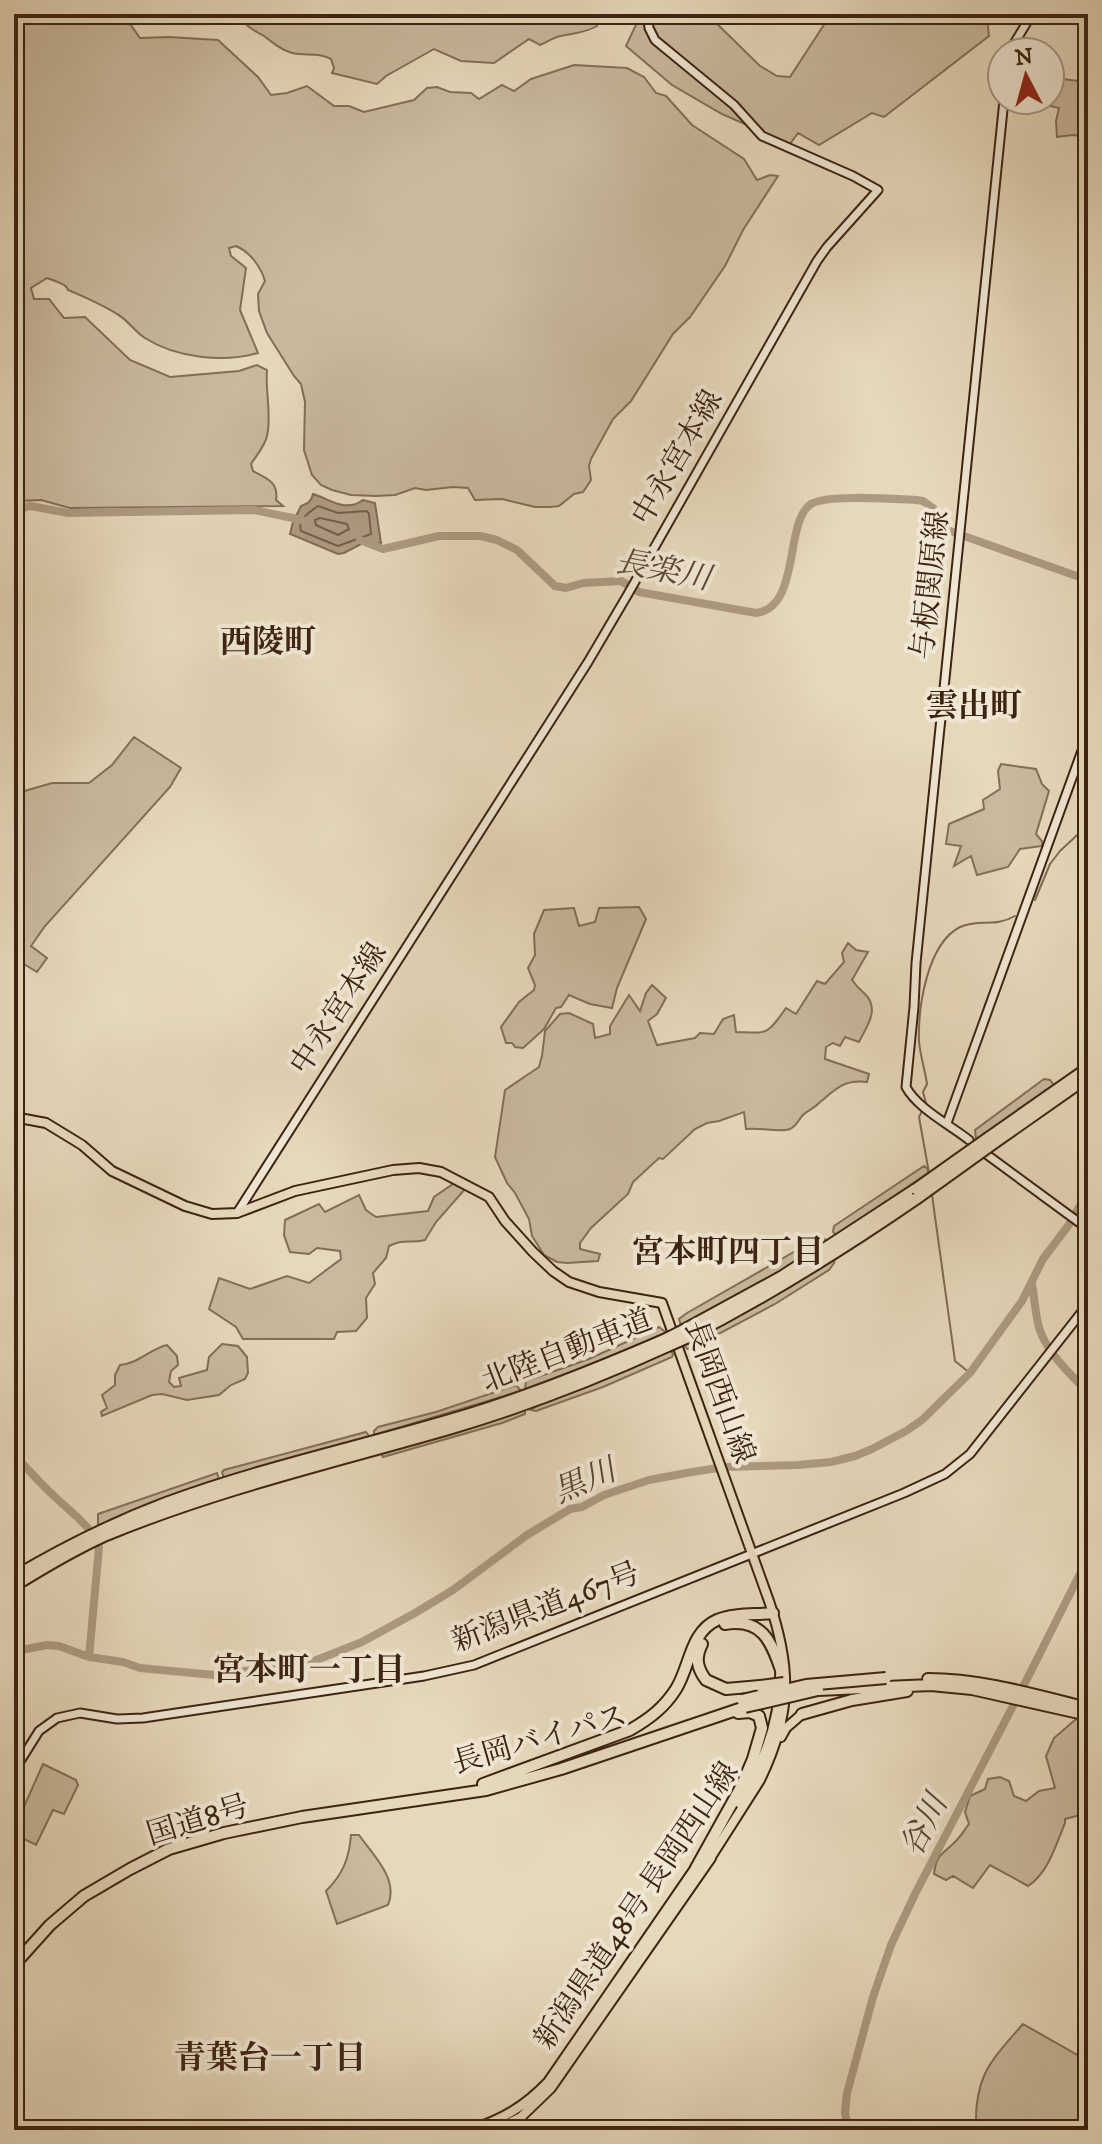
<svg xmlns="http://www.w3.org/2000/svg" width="1102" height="2144" viewBox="0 0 1102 2144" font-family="'IM FELL DW Pica','Noto Serif JP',serif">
	<rect width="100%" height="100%" fill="#e6d8bb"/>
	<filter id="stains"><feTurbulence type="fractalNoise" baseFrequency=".0025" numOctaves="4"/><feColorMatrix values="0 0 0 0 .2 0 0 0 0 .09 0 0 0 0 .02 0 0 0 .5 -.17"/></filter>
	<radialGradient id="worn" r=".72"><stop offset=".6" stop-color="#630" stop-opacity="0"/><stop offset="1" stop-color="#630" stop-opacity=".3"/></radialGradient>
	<path fill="#c9b99e" stroke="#836e58" stroke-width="2" d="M14,14H123L140,38L169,37L218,40L258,77L271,95L287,93L307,86L334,106H349L364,112L414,100L427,88L437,87L450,92L471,93L479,99L502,85L514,91L531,79L574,65L627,68L644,77L656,93L666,96L692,125L744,159L757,180L770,175L778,176L743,230L725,266L690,317L673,334L631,401L613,419L591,459L589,466L591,480L583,492L574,494L559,506L550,507H535L502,499L475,500L468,488L453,487L426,490L415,488L395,495L376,496L351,495L332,490L321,485L312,475L304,450L305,402L301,384L294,376L267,333L259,311L258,294L265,281C261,267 250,252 236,246L229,248L231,256L246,268L240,310L258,353C224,363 176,358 145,338C135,332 128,320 117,314C103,305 89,299 73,292C62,288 73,292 64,285C59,282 52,280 47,278L31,288L34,299H49L64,318L85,317L130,360L170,377L239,371L257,365L267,370C265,392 272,414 267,436C265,446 256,456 251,464L253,471C267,478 279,483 276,500L283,506L70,508L41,500L17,501L14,505Z
		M241,14H594L597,26C585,33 574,33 561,36C554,37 547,42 540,45L529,39L494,63L461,61L434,49L386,76L377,84L332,73L334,68L331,59C319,52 306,56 292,53C281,50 273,43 264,36C253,29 245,28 241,14Z
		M641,14H707L760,66L777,76L790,77L831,14H992L987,18L989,36L884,117L872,113L819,145L798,133L790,144L722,114L672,85L626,46Z
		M1088,70V137L1073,135L1057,137L1056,121L1059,108L1051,106L1055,78L1078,81L1087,75Z
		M134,737L181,768L170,787L45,926L31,946L47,958L37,972L22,963L14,965V794L52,783H89L112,765Z
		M1001,764L1036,769L1042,784L1049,791L1036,834L1042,841V846L1020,849L1008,867L977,875L971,856L954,866L961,846L946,844L949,824L984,809L983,800L1000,789L998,771Z
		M639,907L646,919L617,988L612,1008L590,1004L569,995L561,1007L556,1008L544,1029L523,1048L515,1047L512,1043H506L501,1027L519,1002L534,990L535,985L528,968L535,955L534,934L544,910L574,908L579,926L595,922L599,908Z
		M848,943L856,950L868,952L852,980C856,986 859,989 865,994C880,1009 867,1026 859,1042L845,1037L840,1046L833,1043L826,1047L825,1059L869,1074L867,1082C843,1079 835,1090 818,1104C813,1109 807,1111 803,1115C798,1120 797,1126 790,1129C780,1133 759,1127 746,1129L744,1112L719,1121L707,1123L695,1129L663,1159L659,1158L633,1182L628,1194L591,1228L580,1243V1249L600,1254L598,1261L567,1263L557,1262L544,1255L532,1236L529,1219L515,1193L507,1183L495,1157L505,1090L539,1067L542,1056L545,1031L560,1014L569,1013L593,1024L595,1038L610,1034V1026L629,995L640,1011L646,993L652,985L666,998L657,1014L648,1021L657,1045L695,1038L700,1033L714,1034L723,1019L734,1015L736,1032C769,1033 766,1036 786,1008L796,1014L817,981L825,984L844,962L842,953Z
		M1044,1079L1050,1080L1054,1085L976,1140L975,1130Z
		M924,1166L928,1169V1173L836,1235L833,1232L834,1226Z
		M456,1182L466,1188L436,1222L425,1240C409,1244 405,1238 389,1246L386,1258L373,1273L375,1284L366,1298L367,1318L356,1331L337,1332L334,1339H243L236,1327L209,1309L219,1278L250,1289L287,1276L309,1283L341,1259L340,1251L317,1248L309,1254L290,1252L284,1235L285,1220L319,1204L325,1212L359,1195L366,1210L376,1217L428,1211L434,1197Z
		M820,1237L825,1239L826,1243L775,1275L681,1326L679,1319L687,1313Z
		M835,1257L834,1263L829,1270L775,1304L692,1348L687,1349L684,1345L754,1308Z
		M659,1327L667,1333L584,1369L525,1390L526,1381L589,1359Z
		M222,1344L238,1346L247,1357L248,1373L245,1379L231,1385L219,1395L187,1400L162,1394L152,1395L102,1416L101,1412L107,1408L102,1395L115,1385V1375L120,1365C137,1364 150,1349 167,1345L177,1356L178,1365L171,1371L169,1382L174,1387L181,1386L179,1378L207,1370L209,1357Z
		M671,1350L673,1355L672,1357L603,1387L536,1411L531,1410L539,1405Z
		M516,1385L521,1391L374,1435V1431L378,1427L436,1412Z
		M525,1409V1414L502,1423L383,1457L380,1452Z
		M366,1432L370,1437L224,1478L222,1472L224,1470Z
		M217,1473L219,1480L98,1526V1514Z
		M1076,1719L1088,1722V1813L1065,1819V1823C1056,1845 1048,1873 1028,1886L990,1865L973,1888L953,1876L946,1880L934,1874C936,1854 943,1854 956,1841C961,1836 965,1829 969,1824L965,1812L970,1796L985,1789L988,1779L1000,1777L1009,1781L1014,1796L1026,1801L1039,1791L1055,1788L1046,1756L1054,1738Z
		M43,1764L76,1780L78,1785L64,1814L53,1810L36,1845L14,1834V1829Z
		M351,1835H359C373,1855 399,1879 388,1905L337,1924L326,1891C343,1874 349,1859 351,1835Z
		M1023,2024L1088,2061V2130H976C974,2076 990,2062 1023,2024Z"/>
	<path fill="#ad9a82" stroke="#806a55" stroke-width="2" d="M313,494C330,499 345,513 363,500L375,503L381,543L361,544L344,553L338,554L290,534L293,522L301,506C308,503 311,502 313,494Z"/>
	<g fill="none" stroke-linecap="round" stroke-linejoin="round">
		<path stroke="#755e4a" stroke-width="2" d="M318,506L338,513L367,511L369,514L371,534L338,546L301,531C297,519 310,512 318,506Z
			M320,518L347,524L349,529L338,535L316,525L315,520Z"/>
		<path stroke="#806a55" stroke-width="2" d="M1035,900L1050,864L1060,851L1088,825
			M926,1103L923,1092L927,1084C925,1070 920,1055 919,1041C918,1007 927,944 960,927C979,918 994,928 1015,916
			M923,1109L919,1117L929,1173
			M932,1195L955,1361L970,1373"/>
		<path stroke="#ad9a82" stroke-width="8" d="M14,511L16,509L31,506L68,513L254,510L302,520
			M360,540L383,549L439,536H480L497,540L517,550L555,586L566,588L583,583L621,581L639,592L756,613C801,608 784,521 811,504C827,494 895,499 916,500L923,501L933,508L947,530L1088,580
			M1032,1284C1035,1300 1035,1318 1041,1333C1050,1356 1072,1375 1088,1393
			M14,1453L17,1458C29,1470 40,1483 53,1495C69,1511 91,1525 99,1547L89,1657
			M14,1650H21L47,1645L59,1646L89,1657L123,1662L140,1668L214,1675L309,1663L362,1642L415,1613L453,1590L527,1535L570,1509L582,1507L604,1495L649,1480L692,1472L725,1467L798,1465L831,1462L855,1456L872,1449L906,1431L922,1420L970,1373L1022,1301L1043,1259L1068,1226L1088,1192
			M848,2130L845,2112L847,2093L873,1997L891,1945L915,1894L1025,1683L1088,1558"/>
		<defs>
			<path id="secondary" d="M1009,52L1032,14
				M947,1123L1088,734
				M969,1140C950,1125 917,1108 906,1087L914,1007L916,963L1004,100
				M986,1154L1088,1229
				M237,1213L588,662L628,594L817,261L827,247L878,190L853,176L762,136L734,105L655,40L649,28L647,14
				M14,1771L39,1731L57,1718L80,1713L117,1719L143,1718L424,1676L474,1665L904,1493L945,1474L970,1454L1088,1304"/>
			<path id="primary" d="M14,1117L46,1123L82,1145L112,1171L185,1206L212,1214L237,1213L295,1191L393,1170L419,1168L441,1172L489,1197L505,1221L533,1252L553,1271L569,1282L599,1292L662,1303L769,1601C792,1669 792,1714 760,1780L709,1860
				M781,1737L786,1728L802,1714
				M739,1803C765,1762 782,1715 780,1665
				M470,2130C503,2119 524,2107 548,2082L698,1864
				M495,2130L521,2117L551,2088L711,1858"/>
			<path id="highway" d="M988,1138L1088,1068
				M994,1143L1088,1077
				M682,1331L781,1277L916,1189
				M686,1338C766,1297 842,1250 916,1199
				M14,1577C63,1548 113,1523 166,1503C263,1467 364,1446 463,1416C533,1395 599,1368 666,1339
				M14,1586C43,1568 73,1550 104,1536C217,1489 335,1462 452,1428C526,1406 598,1378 668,1346
				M725,1624C762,1618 771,1641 781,1670
				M702,1644C695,1658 697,1668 706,1680L726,1689L760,1686
				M928,1679C982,1679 1035,1695 1088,1708
				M818,1690L931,1685L972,1689L1088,1715
				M802,1714L852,1700L907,1691
				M483,1784L630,1730C649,1719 664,1708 676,1689C690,1667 690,1632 717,1620C734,1613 755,1615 773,1613
				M696,1868L741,1787L753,1759L762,1728L759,1716L750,1712L738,1713
				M14,1965L50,1925L84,1896L130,1869L169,1849L224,1833L302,1817L486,1790L561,1769L745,1707"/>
		</defs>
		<use href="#secondary" stroke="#3d2312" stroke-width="11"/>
		<use href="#primary" stroke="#3d2312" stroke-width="12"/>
		<use href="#highway" stroke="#3d2312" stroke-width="14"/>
		<use href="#secondary" stroke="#efe6d3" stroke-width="7"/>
		<use href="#primary" stroke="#e6d8bb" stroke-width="8"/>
		<use href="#highway" stroke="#e6d8bb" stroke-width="10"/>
		<defs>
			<path id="highway-bridge" d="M916,1189L988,1138
				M916,1199L994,1143
				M666,1339L682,1331
				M668,1346L686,1338
				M760,1686L784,1683
				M742,1700L806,1685L886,1678
				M745,1707L818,1690"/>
		</defs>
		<use href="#highway-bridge" stroke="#3d2312" stroke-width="14" stroke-linecap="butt"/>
		<use href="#highway-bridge" stroke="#e6d8bb" stroke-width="10"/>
	</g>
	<g text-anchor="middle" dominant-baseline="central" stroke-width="8" stroke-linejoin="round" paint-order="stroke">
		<g font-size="30" fill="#3d2312" stroke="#efe6d3">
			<text transform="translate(678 458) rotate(-60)">中永宮本線</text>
			<text transform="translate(931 585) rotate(-84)">与板関原線</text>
			<text transform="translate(339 1009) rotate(-57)">中永宮本線</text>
			<text transform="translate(567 1351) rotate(-21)">北陸自動車道</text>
			<text transform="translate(719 1392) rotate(70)">長岡西山線</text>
			<text transform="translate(546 1608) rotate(-21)">新潟県道467号</text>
			<text transform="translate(540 1740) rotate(-16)">長岡バイパス</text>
			<text transform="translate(198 1821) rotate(-17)">国道8号</text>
			<text transform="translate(637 1906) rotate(-56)">新潟県道48号 長岡西山線</text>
		</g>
		<g font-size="32" font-style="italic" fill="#5f4734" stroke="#efe6d3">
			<text transform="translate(663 571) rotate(11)">長楽川</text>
			<text transform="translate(585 1482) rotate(-23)">黒川</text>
			<text transform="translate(925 1826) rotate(-63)">谷川</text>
		</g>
		<g font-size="32" font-weight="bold" fill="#3d2312" stroke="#efe6d3">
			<text x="268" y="643">西陵町</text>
			<text x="974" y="707">雲出町</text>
			<text x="728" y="1253">宮本町四丁目</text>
			<text x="309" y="1671">宮本町一丁目</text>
			<text x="270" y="2059">青葉台一丁目</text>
		</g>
	</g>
	<rect width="1102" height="2144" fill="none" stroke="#e6d8bb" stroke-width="48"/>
	<rect x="16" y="16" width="1070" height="2112" fill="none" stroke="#3d2312" stroke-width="4"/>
	<rect x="24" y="24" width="1054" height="2096" fill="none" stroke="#3d2312" stroke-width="2"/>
	<g transform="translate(1026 76) rotate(354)"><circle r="38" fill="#efe6d3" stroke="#a89886" stroke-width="2"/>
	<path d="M0-6L14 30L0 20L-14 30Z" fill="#8f2418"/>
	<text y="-12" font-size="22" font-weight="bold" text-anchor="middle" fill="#3d2312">N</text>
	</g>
	<rect width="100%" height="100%" filter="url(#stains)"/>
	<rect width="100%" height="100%" fill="url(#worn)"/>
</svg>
